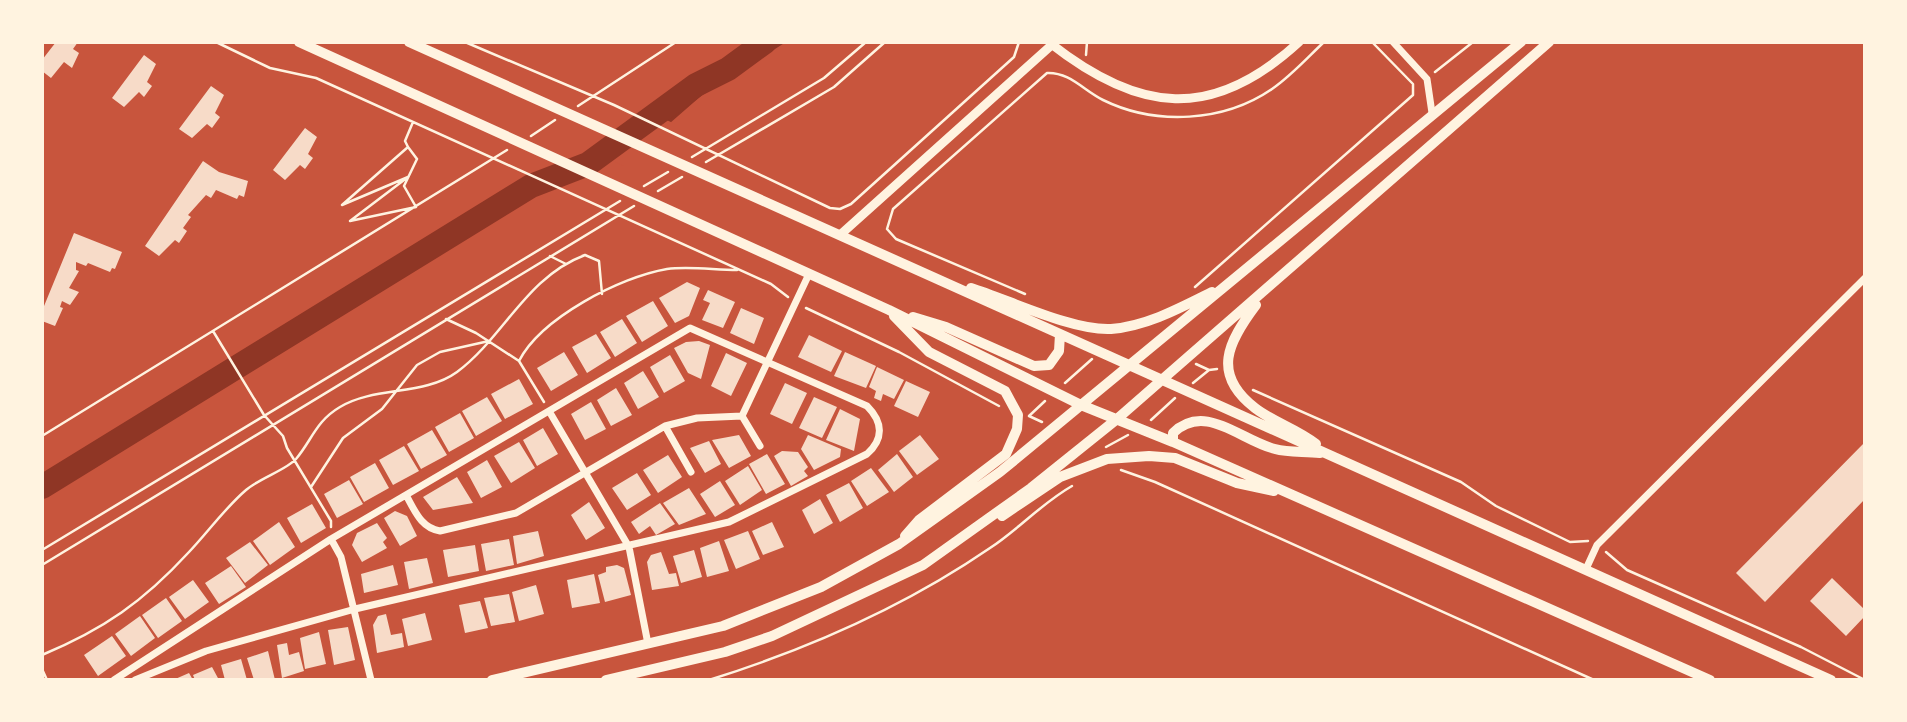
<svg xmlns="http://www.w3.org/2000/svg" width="1907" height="722" viewBox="0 0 1907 722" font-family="Georgia,serif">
	<rect width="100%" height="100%" fill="#c8553d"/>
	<path fill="#8f3625" d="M765,42H786L701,96L623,164L612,157L696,85Z"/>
	<path fill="#c8553d" d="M656,115L675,124L625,167L610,159V154Z"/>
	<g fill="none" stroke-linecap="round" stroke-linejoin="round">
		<path stroke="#8f3625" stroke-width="24" d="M42,487L531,186L588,164L696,85L728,69L765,42"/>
	</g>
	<path fill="#f7dbc8" d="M56,42H78L73,49L79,53L72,68L64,62L51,78L42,71V60Z
		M144,55L156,64L147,82L152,86L144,97L139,92L124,107L112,98Z
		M211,86L224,95L215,113L220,117L212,128L207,124L192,138L179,129Z
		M305,128L317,137L308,154L313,158L305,169L300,165L285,180L273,170Z
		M203,161L219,172L248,181L244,197L239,195L237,199L216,190L211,198L206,195L188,215L191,217L183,228L187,231L179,243L175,240L159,256L145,246Z
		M74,233L122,252L115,269L112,268L110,272L88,263L86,266L76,262V270L79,271L69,288L79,292L70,305L62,301L60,307L63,308L55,326L42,321V311Z
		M687,282L700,288L689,316L675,323L659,298Z
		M708,290L735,302L723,328L702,320L710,303L703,300Z
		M653,301L668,326L642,342L626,316Z
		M741,308L764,318L754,344L730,333Z
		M622,319L637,343L615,357L600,332Z
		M596,334L611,358L587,373L572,347Z
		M809,335L842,351L831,372L798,357Z
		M699,341L710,345L701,379L688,373L674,348L686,342Z
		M564,352L578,375L551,391L537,368Z
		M845,352L876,366L866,388L834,376Z
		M726,353L747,363L731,396L711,386Z
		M670,355L685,381L664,393L650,367Z
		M877,367L904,380L894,399L883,394L881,401L874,398L876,391L869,387Z
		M643,371L659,397L638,409L624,383Z
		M519,379L533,404L505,419L491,394Z
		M906,381L930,392L918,417L894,406Z
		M785,383L807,393L792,424L770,414Z
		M616,388L632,415L611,426L597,400Z
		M487,397L502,421L476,436L462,411Z
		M814,397L837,407L822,438L799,428Z
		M591,402L606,429L585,440L571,414Z
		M840,409L860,419L854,451L826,440Z
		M460,413L474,438L449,452L435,427Z
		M543,428L558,454L537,466L523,440Z
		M432,430L447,455L421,469L407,444Z
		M739,435L751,456L729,468L712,440Z
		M808,435L841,449L840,457L814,470L801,449Z
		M920,435L939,459L917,475L899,451Z
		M709,441L721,464L705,473L690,448Z
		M519,442L535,468L511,483L494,456Z
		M1865,442V499L1765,602L1736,573Z
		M404,446L419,471L393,485L379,460Z
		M782,451L798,452L808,467L804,471L808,476L791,486L774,456Z
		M767,454L785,484L766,494L749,464Z
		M897,454L913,477L894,492L878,470Z
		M668,455L682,477L658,493L643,470Z
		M487,460L502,487L481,498L467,472Z
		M375,463L389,488L364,502L350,477Z
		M748,466L762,490L740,505L725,481Z
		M871,468L889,492L867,506L851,481Z
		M637,473L651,495L627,510L612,488Z
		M457,477L473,503L433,510L423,497Z
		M349,480L363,504L337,518L324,494Z
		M720,481L735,505L715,517L700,494Z
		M849,483L863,508L840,522L826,495Z
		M689,488L706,514L679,525L663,503Z
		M820,499L833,523L814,534L802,510Z
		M589,502L605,528L586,540L571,515Z
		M660,503L675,524L656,535L650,526L639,534L631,522Z
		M312,504L326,528L301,543L287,518Z
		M395,511L407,516L417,536L400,546L384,518Z
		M279,522L295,547L270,565L253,541Z
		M772,522L784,547L763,555L752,531Z
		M377,523L387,538L383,542L387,548L362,562L352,545L357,533Z
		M538,531L544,556L517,564L513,536Z
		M748,531L760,559L736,569L724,540Z
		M509,539L514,565L486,571L481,544Z
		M719,541L729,571L707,577L700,548Z
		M250,542L268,565L245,583L226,558Z
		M475,545L479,571L448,577L443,550Z
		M694,550L702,577L681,583L673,556Z
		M661,552L669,574L676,573L679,586L652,590L647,562L651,555Z
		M427,558L433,583L409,589L404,562Z
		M393,565L398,585L364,593L361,574Z
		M617,565L624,568L631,595L605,602L598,575L606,572V567Z
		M231,566L246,587L219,604L205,583Z
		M594,574L600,603L572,608L567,580Z
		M1832,578L1865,610V616L1846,636L1810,601Z
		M193,580L209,602L185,619L169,597Z
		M536,585L544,614L519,621L512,592Z
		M509,594L515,622L491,626L484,598Z
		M166,598L182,621L158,638L142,615Z
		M480,601L488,628L465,633L459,605Z
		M425,613L432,640L408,646L402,619Z
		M386,614L391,635L402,633L404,647L377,653L373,625L378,616Z
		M140,616L155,638L131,656L115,634Z
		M348,627L355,660L334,665L328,630Z
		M319,632L326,664L305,669L300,638Z
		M112,636L126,656L98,676L84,655Z
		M287,643L289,655L299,652L304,671L282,678L277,645Z
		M268,651L275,680H254L247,658Z
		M241,659L247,680H225L221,665Z
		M212,667L219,680H195L193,675Z
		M189,673L193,680H173Z"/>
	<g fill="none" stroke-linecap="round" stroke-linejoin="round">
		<path stroke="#fff3e0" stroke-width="2.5" d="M216,42L270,68L316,78L771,284L788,297
			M465,42L614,105L830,208L840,209L851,204L1014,57L1019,42
			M1086,55L1087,42
			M1435,72L1473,42
			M578,106L676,42
			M531,136L555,120
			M408,147L417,159L404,186L416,207L350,221L408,177L342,205L408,147L405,141L413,122
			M692,157L824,78L866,42
			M706,162L834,87L885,42
			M644,186L668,172
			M658,191L682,177
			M550,256L566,264
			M1195,287L1413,95V84L1372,42
			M1025,294L896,239L887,229L893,209L1047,73C1070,72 1084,91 1103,100C1156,126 1224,122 1272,89C1291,76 1307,58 1324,42
			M806,308L899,352L999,406
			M446,319L476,333L519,361L544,402
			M213,331L264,415L283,436L287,448L331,521V527
			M519,361C541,318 620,277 667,269C689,266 715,270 737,270
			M1196,364L1209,370
			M1065,383L1092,359
			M1193,383L1209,370L1217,369
			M1253,390L1461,482L1496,506L1570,542L1588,541
			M1151,420L1175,398
			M1042,422L1029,416L1045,401
			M42,436L507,150
			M1106,447L1128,435
			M1121,470L1155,482L1594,680
			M311,487L343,438L382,409L417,365L440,352L489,341
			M42,550L620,201
			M1606,552L1627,570L1801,647L1865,680
			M42,565L634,206
			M42,655C104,629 143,602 189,552C208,532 225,508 246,490C260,478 286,470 296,459C312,440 316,421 340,407C375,386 424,396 457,372C504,337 526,277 585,255L599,261L602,294
			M42,669L47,680
			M709,680C808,649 904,607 990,548C1019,529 1042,503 1072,486"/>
		<path stroke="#fff3e0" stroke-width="7" d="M1393,42L1427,79L1432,113
			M549,411L629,547L648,644
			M742,416L760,446
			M665,426L691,472
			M406,495C415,511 421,528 440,531L516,513L665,426L697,418L742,416L809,274
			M331,539L341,557L371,680
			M1586,569L1597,545L1865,278
			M114,680L331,539L690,328L867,406C883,422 884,439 867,454L729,522L355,609L206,651L135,680"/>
		<path stroke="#fff3e0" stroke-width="9" d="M1050,43C1139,113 1212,122 1299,42
			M840,235L1055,42"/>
		<path stroke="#fff3e0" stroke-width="10" d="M299,42L889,310L1081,405L1173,442L1710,680
			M409,42L1831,680
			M971,288C1009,300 1073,331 1111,329C1147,326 1180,308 1212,292
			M1256,305C1228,342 1211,374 1255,408C1273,422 1297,429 1316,444
			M894,316L929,352L1005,391L1018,415L1017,429L1006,454L919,520L905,536
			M913,317L946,327L1034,366L1049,365L1059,351L1060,334
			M1173,442V433C1205,402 1240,440 1275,449C1289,453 1305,451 1320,453
			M1002,516L1060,477L1107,459L1149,456L1175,458L1237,483L1274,491
			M492,680L723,626L821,587L899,544L1000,472L1521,42
			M606,680L725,652L772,636L923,565L1031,488L1117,419L1549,42"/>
	</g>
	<rect width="1907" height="722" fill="none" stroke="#fff3e0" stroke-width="88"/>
</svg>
